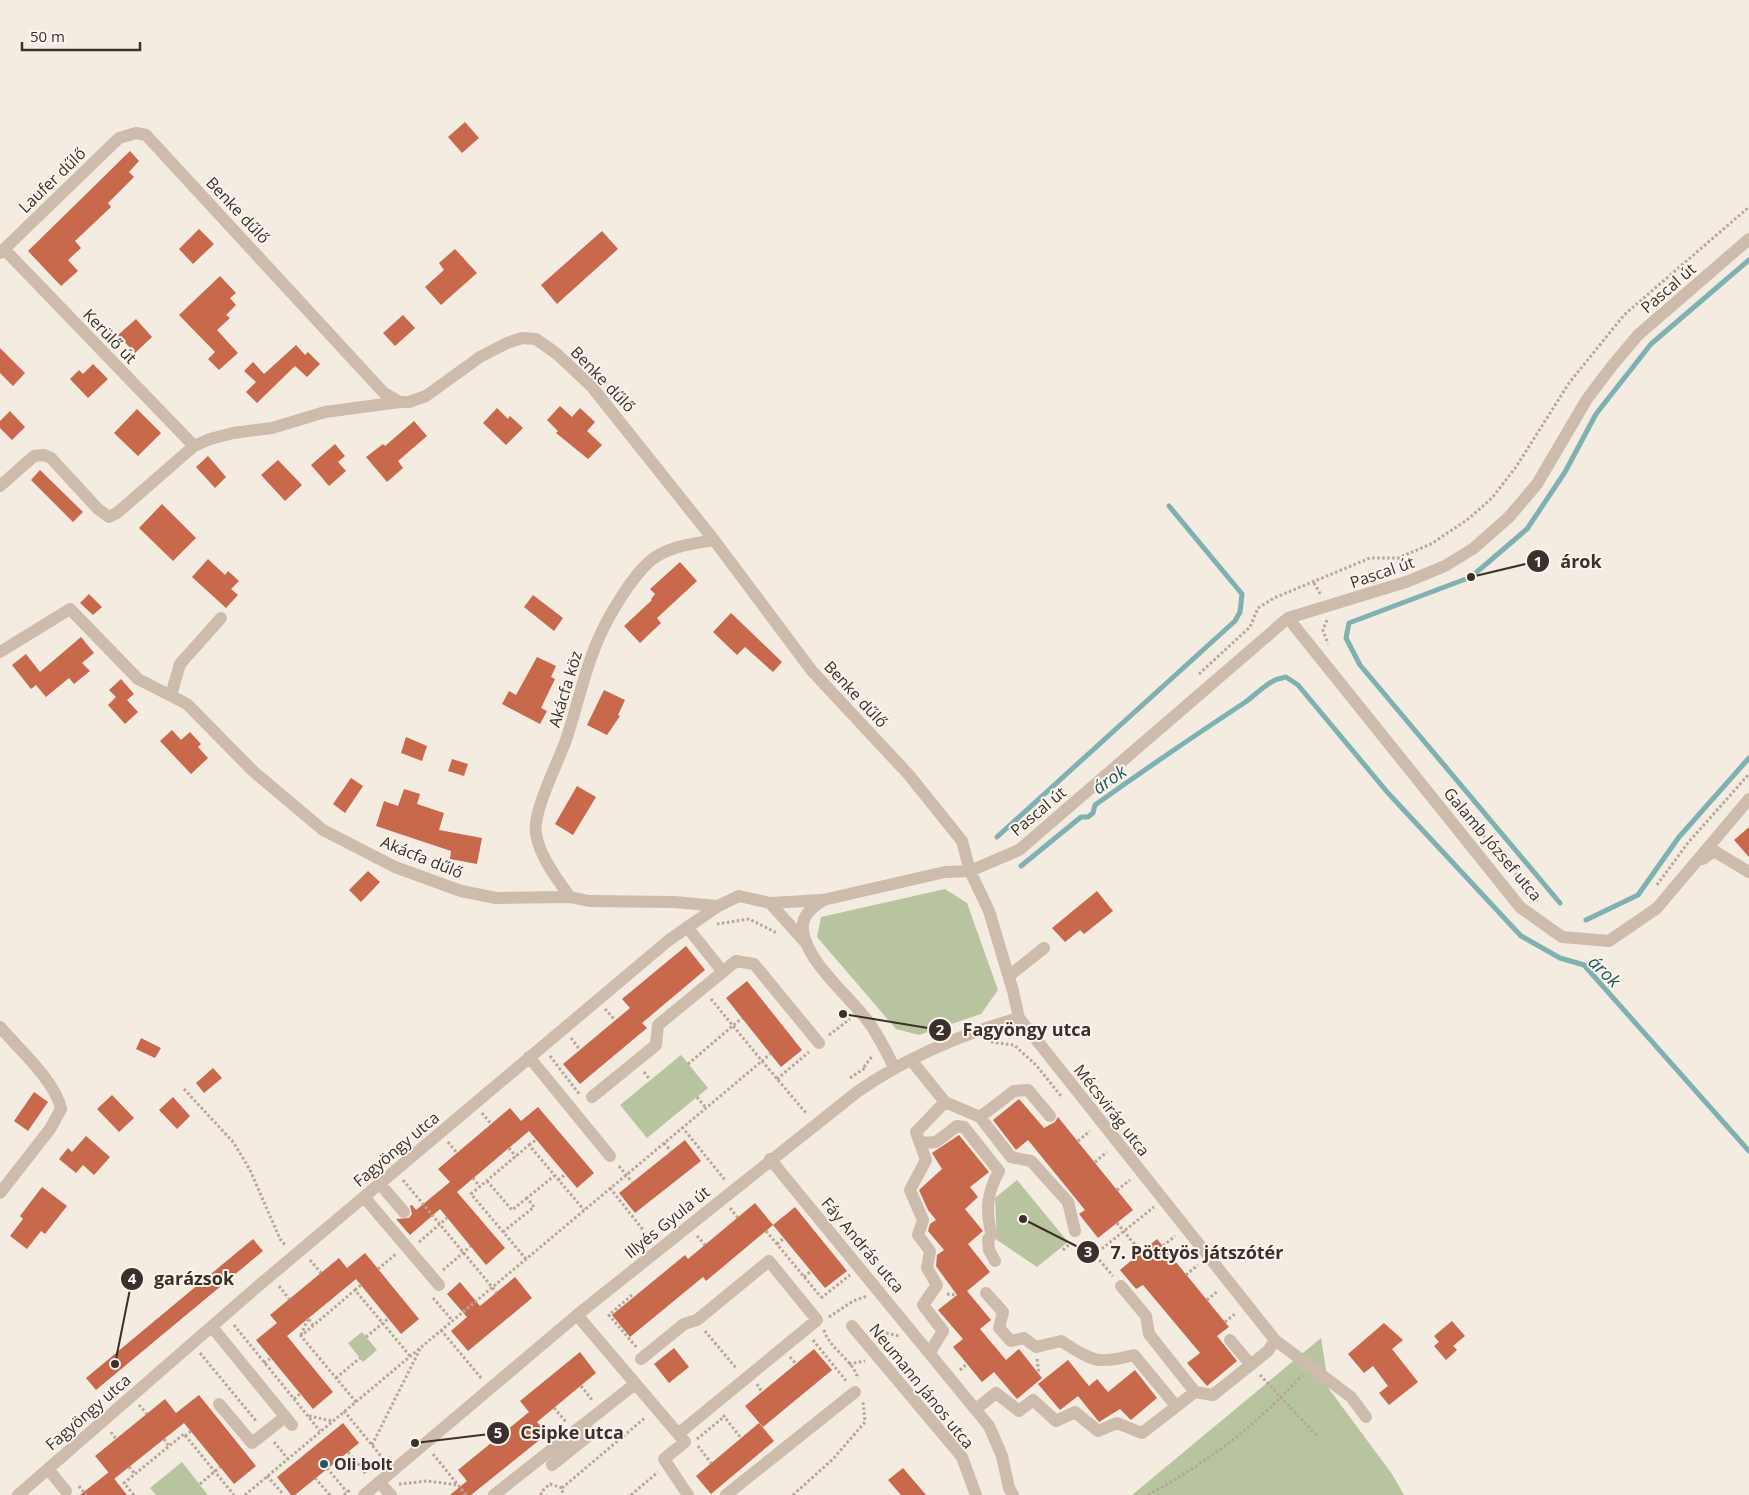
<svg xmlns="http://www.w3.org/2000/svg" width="1749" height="1495" viewBox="0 0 1749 1495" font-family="'Open Sans',sans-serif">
	<rect width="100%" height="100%" fill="#f4ebe1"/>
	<path fill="#b8c4a0" d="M945,889L967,903L998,990L981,1014L919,1035L896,1029L817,937L821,917Z
		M681,1055L708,1088L647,1138L620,1105Z
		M1017,1180L1068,1242L1037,1267L997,1240L995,1198Z
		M362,1332L377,1350L363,1362L348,1343Z
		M1321,1338L1329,1389L1392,1474L1404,1495H1132Z
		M182,1462L208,1495H156L150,1488Z"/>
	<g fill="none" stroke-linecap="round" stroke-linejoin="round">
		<path stroke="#7fb0b2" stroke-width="5" d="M997,837L1235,621L1240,612L1242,594L1169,506
			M1021,866L1081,817H1088L1093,813L1095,805C1144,770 1194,736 1244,703C1259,693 1267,680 1286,677L1298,685L1388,793L1521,936L1560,958L1584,965L1749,1151
			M1560,903L1360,665L1346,638L1349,623L1471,577L1527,529L1565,472L1596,414L1651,344L1749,260
			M1586,920L1638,895L1679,837L1749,758"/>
	</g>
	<path fill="#c8694b" d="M465,122L479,138L462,153L448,137Z
		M130,151L139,161L129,172L134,177L108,203L111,207L75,241L81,248L68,260L78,271L61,286L28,251Z
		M199,229L214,244L193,264L179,249Z
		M602,231L618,249L557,304L541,285Z
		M455,249L477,273L441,305L425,287L444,270L439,263Z
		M220,276L236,293L230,298L236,305L226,315L230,318L217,330L238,353L219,370L208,359L215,352L179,315Z
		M403,315L415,328L395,346L383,333Z
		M136,319L152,337L135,353L118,335Z
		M296,345L305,355L308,352L320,364L307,377L295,366L257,403L246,392L256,382L244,371L253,362L264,374Z
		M0,348L25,373L13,386L0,373Z
		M93,364L108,379L88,398L70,379L79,370L83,374Z
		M560,406L572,417L580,408L595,422L587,431L602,445L588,459L556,433L558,431L547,420Z
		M497,408L508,419L510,416L523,428L506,445L483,423Z
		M137,409L161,433L138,456L114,433Z
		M10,411L25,427L12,440L0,428V421Z
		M414,421L427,436L398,461L403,468L387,482L366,457L383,444L385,446Z
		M335,444L345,456L338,462L346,471L329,486L311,465Z
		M208,456L226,477L215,488L196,467Z
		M278,460L302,485L285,501L261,475Z
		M40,470L83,512L73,522L31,480Z
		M162,504L196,538L173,561L139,528Z
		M208,559L225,575L228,571L239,581L231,589L238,595L226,608L192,577Z
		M680,562L697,581L657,618L661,623L640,643L624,626L652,600L651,599L655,594L650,589Z
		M89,594L102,607L93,615L80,603Z
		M533,595L563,618L554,631L524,607Z
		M731,613L782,662L773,672L745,647L737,655L713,632Z
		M81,637L94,653L82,663L90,671L74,684L69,678L46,697L36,685L31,689L12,665L26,654L40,672Z
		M537,657L556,666L551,677L555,679L541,708L547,711L540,724L502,704L509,691L516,695Z
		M121,679L134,694L127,700L138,712L125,724L108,705L116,697L109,690Z
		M604,690L625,700L618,715L620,716L607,735L587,725Z
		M172,730L181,740L190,732L201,744L198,747L208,758L191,774L160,741Z
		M406,737L427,746L422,761L401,753Z
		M452,759L468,764L464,776L448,771Z
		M351,778L363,786L345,813L333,804Z
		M577,786L596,797L573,835L555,824Z
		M404,789L420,794L417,804L444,813L439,830L482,838L477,864L450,859L451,851L376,826L384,801L398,806Z
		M1749,827V857L1734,840Z
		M368,871L380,882L361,902L349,890Z
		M1097,891L1113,911L1084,934L1080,930L1065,942L1052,928Z
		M686,946L705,970L642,1023L647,1028L580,1084L563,1064L630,1008L622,999Z
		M747,981L802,1050L781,1067L726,998Z
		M141,1038L161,1048L155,1058L136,1049Z
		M213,1068L222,1078L204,1093L196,1083Z
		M34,1092L48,1102L28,1131L14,1121Z
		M112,1095L134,1118L119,1132L97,1109Z
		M173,1097L190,1116L177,1129L159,1110Z
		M1019,1099L1044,1128L1055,1122L1058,1117L1133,1210L1098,1238L1079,1214L1085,1210L1028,1140L1016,1150L993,1120Z
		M538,1107L594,1173L577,1188L529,1131L457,1192L505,1248L486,1265L440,1209L410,1235L396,1219L409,1218L412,1214L410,1206L412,1205L416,1210L450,1182L438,1169L510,1108L521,1121Z
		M959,1135L989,1172L970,1187L978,1197L965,1209L983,1231L968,1244L990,1272L967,1291L991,1320L980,1329L1006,1360L1019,1349L1042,1378L1017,1399L994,1372L982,1382L953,1347L963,1339L938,1310L957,1295L936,1266L937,1255L944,1250L928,1231L930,1224L936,1220L928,1210L919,1190L942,1169L932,1153Z
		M86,1136L110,1157L94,1175L83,1165L76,1173L59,1159L68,1148L72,1152Z
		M685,1140L701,1161L635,1213L619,1193Z
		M42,1187L67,1206L45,1234L41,1231L27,1249L10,1236L23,1219L20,1216Z
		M755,1203L773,1225L706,1281L703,1277L630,1337L612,1315L685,1255L688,1259Z
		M795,1207L847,1271L825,1288L773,1225Z
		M253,1239L263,1251L96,1390L86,1378Z
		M1157,1239L1229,1327L1217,1336L1237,1361L1207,1386L1187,1363L1200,1353L1143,1285L1136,1289L1120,1270Z
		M365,1253L419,1319L401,1334L356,1279L287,1336L333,1392L313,1409L256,1340L277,1323L270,1315L339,1258L347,1268Z
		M515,1277L532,1298L468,1351L451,1331L467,1317L447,1294L460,1282L480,1306Z
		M1452,1321L1465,1336L1453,1346L1457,1350L1446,1360L1434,1346L1439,1342L1434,1336Z
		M1384,1323L1403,1340L1392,1349L1418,1382L1389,1405L1379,1393L1388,1386L1373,1366L1364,1373L1348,1354Z
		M674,1348L689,1367L669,1383L654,1364Z
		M814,1349L832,1370L763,1427L745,1406Z
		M580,1352L596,1373L537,1422L547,1434L471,1495H450L467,1481L458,1470L529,1412L520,1401Z
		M1068,1360L1089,1386L1097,1379L1108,1392L1135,1370L1157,1398L1131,1420L1120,1409L1099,1422L1078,1396L1060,1410L1038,1384Z
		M199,1395L256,1466L234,1484L184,1423L114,1479L95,1456L165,1399L176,1413Z
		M343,1423L359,1443L295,1495H291L277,1477Z
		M759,1423L774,1441L711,1494L696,1476Z
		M903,1468L926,1495H901L888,1480Z
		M109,1472L127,1495H80Z"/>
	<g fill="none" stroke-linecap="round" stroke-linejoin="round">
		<path stroke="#b9a596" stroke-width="3" stroke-dasharray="2.5 2.5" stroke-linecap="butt" d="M1314,583L1321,595
			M1327,620L1323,630L1328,644
			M1199,674L1250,627L1258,608L1274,598L1370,558H1398L1431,544L1467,520L1492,498L1516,467L1569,383L1624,315L1749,207
			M1464,812L1538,901
			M1657,885L1687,844L1749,774
			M717,924L749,919L777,933
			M711,999L762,1061L770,1054
			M605,1009L615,1020
			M829,1035L850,1019
			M571,1038L580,1050
			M991,1042L1014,1045L1036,1065L1061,1096
			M550,1056L580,1095
			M688,1064L742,1018
			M864,1067L873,1055
			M644,1072L650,1080
			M850,1078L865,1068
			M777,1079L809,1052
			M184,1089L234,1143L250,1170L280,1239L286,1246
			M697,1097L706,1108
			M482,1113L491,1124
			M682,1127L725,1180
			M1078,1141L1090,1131
			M448,1142L457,1153
			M664,1143L671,1151
			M529,1145L536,1140
			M509,1148L516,1157
			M1095,1162L1107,1152
			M619,1166L632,1182
			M473,1178L480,1187
			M403,1180L497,1293
			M558,1180L566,1174
			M487,1181L512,1210L527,1198
			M610,1188L651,1240
			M1117,1190L1130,1180
			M730,1208L738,1218
			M1117,1223L1141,1252
			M766,1231L821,1297
			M503,1232L534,1207L527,1198L554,1176
			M697,1236L705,1245
			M1083,1241L1113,1276
			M419,1242L447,1218
			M777,1244L784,1238
			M1163,1246L1175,1236
			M1063,1250L1071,1243
			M1094,1255L1154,1207
			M526,1259L471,1194L529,1145L584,1210
			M310,1260L321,1273
			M378,1269L396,1254
			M443,1270L471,1246
			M1186,1275L1198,1265
			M804,1277L811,1271
			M279,1286L289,1299
			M355,1290L361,1285
			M947,1294L957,1295
			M632,1295L609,1315L637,1348
			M433,1298L452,1320
			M821,1298L850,1275
			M1207,1300L1218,1291
			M829,1317L853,1301L867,1296
			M1225,1322L1236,1313
			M234,1325L320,1431
			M441,1330L482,1379
			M824,1330C830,1350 853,1359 858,1379
			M705,1331L736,1368
			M301,1335L308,1318L313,1325
			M878,1336L882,1332L899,1336
			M366,1337L388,1319
			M813,1340L847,1382
			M200,1353L257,1422
			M790,1357L796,1364
			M1037,1359L1039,1373
			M264,1363L271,1358
			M849,1364L865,1361
			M960,1370L967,1364
			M1260,1375L1318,1437
			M336,1378L360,1358
			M757,1384L762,1392
			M581,1386L593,1401
			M294,1399L300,1394
			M356,1402L301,1336L355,1290L410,1356
			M139,1405L147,1414
			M554,1408L566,1422
			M344,1411L385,1461
			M723,1415L741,1438
			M309,1416L332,1421
			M111,1432L116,1439
			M185,1436L191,1431
			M164,1439L169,1446
			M697,1439L725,1416
			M274,1442L288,1459
			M372,1445L420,1349
			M698,1446L711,1463
			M348,1452L367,1475
			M433,1454L466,1495
			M129,1467L135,1474
			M327,1468L347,1492
			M267,1476L284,1495
			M315,1478L330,1495
			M200,1484L220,1467
			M399,1484L427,1481L458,1485
			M79,1486L86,1495
			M562,1488L646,1417
			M134,1495L124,1483L184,1434L234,1495
			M245,1495L762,1061L806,1113
			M344,1495L351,1489
			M541,1495V1492L550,1484L562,1488L563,1495
			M631,1495L658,1472
			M793,1495L833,1459L865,1422L863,1402
			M1148,1495C1208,1462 1256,1426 1302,1375"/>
		<path stroke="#cdbbac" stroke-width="12" d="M4,249L194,446
			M0,253L119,138L136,133L146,135L384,393L400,402H409L426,396L480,357L507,343L522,338L536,339L557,354L592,387L714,540L812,671L909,775L962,841L970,871L989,911L1013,991L1019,1018L1275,1340L1351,1397L1366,1417
			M0,486L34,456L44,455L51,458L98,509L109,517L117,513L194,446L210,439L233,433L272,428L325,412L400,402
			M1288,618L1520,907L1562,937L1609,941L1657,908L1749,799
			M0,652L70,609L138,679L187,704L253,771L323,830L395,867L461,891L496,898L570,897L589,901L674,902L718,906
			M171,695L180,664L221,618
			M1703,859L1714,851L1749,872
			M570,897C557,879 540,857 536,834C532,810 561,758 568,734C578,703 585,669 598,640C608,616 631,578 650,561C668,546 692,544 714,540
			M770,903L823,900
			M687,927L723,972
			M1009,976L1044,948
			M0,1027C19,1049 56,1082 61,1109L50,1129L0,1193
			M529,1057L610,1156
			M911,1060L945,1102L980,1117L1014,1091L1028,1090L1050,1116
			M894,1067C886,1051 878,1034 867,1020C849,996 805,960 803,930C801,915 813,907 823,900L945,872L970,871L1019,850L1288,618L1406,582L1445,566L1474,548L1509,517L1537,484L1587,399L1612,366L1638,335L1749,239
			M592,1097L656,1045L658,1025L736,961L754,964L819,1043
			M980,1117L1011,1157L1031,1161L1068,1202L1075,1231
			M920,1143L936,1142L957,1126L964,1127L999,1171C987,1193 985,1210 992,1235L988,1239L989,1250L995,1261
			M770,1159L989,1426L1002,1456L1009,1488L1013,1495
			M380,1184L404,1212
			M364,1197L439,1285
			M1121,1286L1146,1316L1149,1334L1195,1392
			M986,1293L1003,1312L999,1328L1011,1341L1024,1338L1036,1347L1061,1341C1093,1361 1097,1365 1134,1355L1176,1406
			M577,1315L685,1442L664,1459L688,1495
			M852,1326L962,1457L976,1495
			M212,1327L292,1425
			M1230,1340L1251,1365
			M930,1352L943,1331L923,1305L937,1285L927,1268L930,1251L918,1235L923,1220L910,1190L926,1160L916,1132L945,1102
			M641,1359L684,1324L697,1320L769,1261L817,1320L678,1434
			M219,1404L252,1443L285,1417
			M976,1409L996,1393L1019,1411L1033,1400L1056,1421L1075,1412L1098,1431L1117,1423L1142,1433L1195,1392L1213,1395L1268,1351L1275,1340
			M552,1465L588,1436L586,1423
			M48,1469L66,1491
			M379,1482L391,1495
			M18,1495L257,1287L669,940L718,906L739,896L770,903L805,942
			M364,1495L577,1315L857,1092C906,1058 961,1034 1019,1018
			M494,1495L635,1384
			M726,1495L855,1392"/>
	</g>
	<circle fill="#1f5a5e" stroke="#fbf5ee" stroke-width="2" cx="324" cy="1464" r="5"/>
	<g text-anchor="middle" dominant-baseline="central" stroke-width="4" stroke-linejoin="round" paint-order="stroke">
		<g font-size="16" fill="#3b302b" stroke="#fbf5ee">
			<text transform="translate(52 180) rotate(-44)">Laufer dűlő</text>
			<text transform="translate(238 210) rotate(47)">Benke dűlő</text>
			<text transform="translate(1668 288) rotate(-41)">Pascal út</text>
			<text transform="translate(110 336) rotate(46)">Kerülő út</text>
			<text transform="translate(603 379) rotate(46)">Benke dűlő</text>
			<text transform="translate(1382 572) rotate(-19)">Pascal út</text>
			<text transform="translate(565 689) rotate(-73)">Akácfa köz</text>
			<text transform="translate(856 694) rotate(47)">Benke dűlő</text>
			<text transform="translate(1038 811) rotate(-40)">Pascal út</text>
			<text transform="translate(1493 844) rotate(50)">Galamb József utca</text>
			<text transform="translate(422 857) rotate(22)">Akácfa dűlő</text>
			<text transform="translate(1112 1110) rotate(52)">Mécsvirág utca</text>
			<text transform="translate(396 1149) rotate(-40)">Fagyöngy utca</text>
			<text transform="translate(667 1222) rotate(-39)">Illyés Gyula út</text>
			<text transform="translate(863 1245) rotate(50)">Fáy András utca</text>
			<text transform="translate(922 1386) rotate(51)">Neumann János utca</text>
			<text transform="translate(88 1412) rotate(-41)">Fagyöngy utca</text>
		</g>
		<g font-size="16" font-weight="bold" fill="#3b302b" stroke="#fbf5ee" text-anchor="start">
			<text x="334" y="1464">Oli bolt</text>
		</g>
		<g font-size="18" font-style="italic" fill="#1f5a5e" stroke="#fbf5ee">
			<text transform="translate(1109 779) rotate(-35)">árok</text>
			<text transform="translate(1605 971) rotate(44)">árok</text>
		</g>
	</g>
	<path fill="none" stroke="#3b302b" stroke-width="2" d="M1471 577L1538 561M843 1014L940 1030M1023 1219L1088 1252M115 1364L132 1279M415 1443L498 1433"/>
	<g fill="#3b302b" stroke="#fbf5ee" stroke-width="2">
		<circle cx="1471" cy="577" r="5"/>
		<circle cx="843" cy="1014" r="5"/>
		<circle cx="1023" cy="1219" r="5"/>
		<circle cx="115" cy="1364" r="5"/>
		<circle cx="415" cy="1443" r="5"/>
		<circle cx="1538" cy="561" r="12"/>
		<circle cx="940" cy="1030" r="12"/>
		<circle cx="1088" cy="1252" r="12"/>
		<circle cx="132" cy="1279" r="12"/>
		<circle cx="498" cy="1433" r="12"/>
	</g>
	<g font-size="15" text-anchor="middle" font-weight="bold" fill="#fff">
		<text x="1538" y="567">1</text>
		<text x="940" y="1035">2</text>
		<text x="1088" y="1257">3</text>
		<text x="132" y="1284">4</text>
		<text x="498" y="1438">5</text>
	</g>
	<g font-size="18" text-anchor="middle" font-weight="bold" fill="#3b302b" stroke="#fbf5ee" stroke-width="4" stroke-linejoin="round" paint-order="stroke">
		<text x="1581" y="568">árok</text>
		<text x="1027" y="1036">Fagyöngy utca</text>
		<text x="1197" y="1259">7. Pöttyös játszótér</text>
		<text x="194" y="1285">garázsok</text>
		<text x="572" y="1439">Csipke utca</text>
	</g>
	<path d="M22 42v8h118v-8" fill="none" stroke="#3b302b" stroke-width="2.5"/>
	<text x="30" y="42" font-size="15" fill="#3b302b" stroke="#fbf5ee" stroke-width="4" paint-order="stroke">50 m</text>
</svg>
